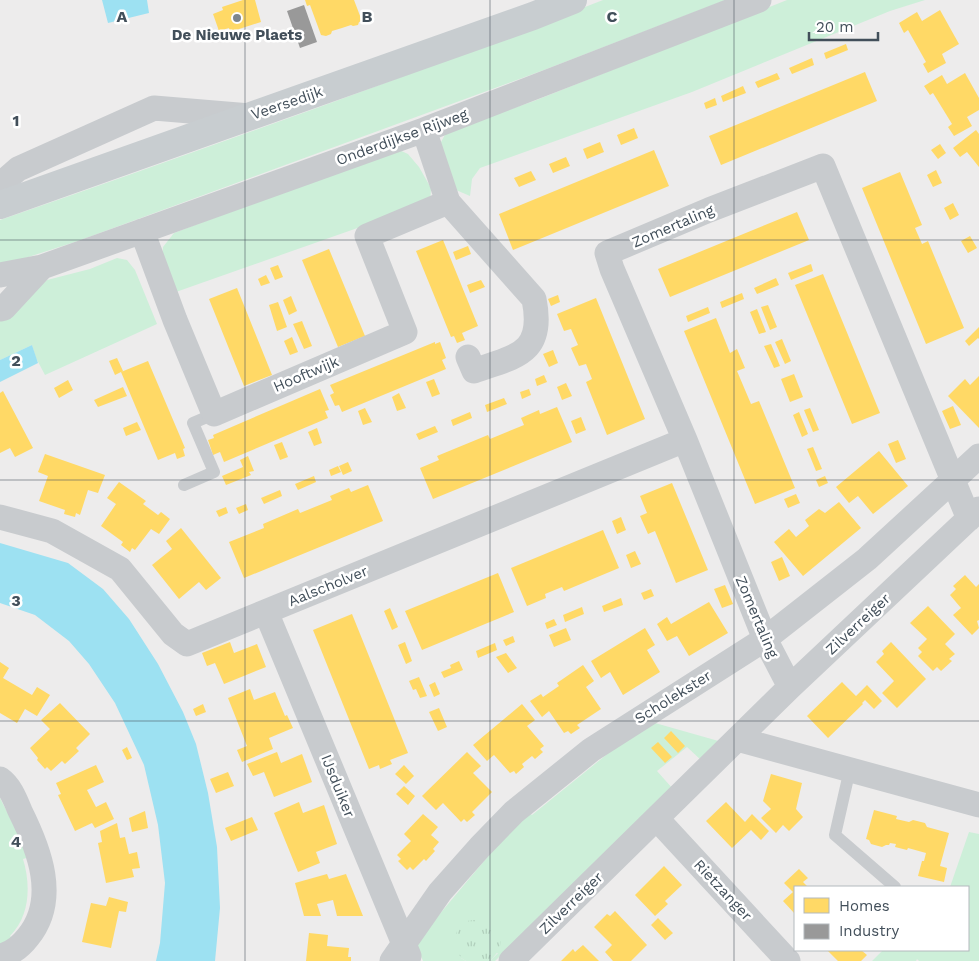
<svg xmlns="http://www.w3.org/2000/svg" width="979" height="961" viewBox="0 0 979 961" font-family="'Work Sans',sans-serif">
	<defs>
		<pattern id="park-tufts" width="24" height="20" patternUnits="userSpaceOnUse" patternTransform="scale(1.25)"><rect width="24" height="20" fill="#cdefd9"/><path d="M3 7l-1-3M5 7V3M7 7l1-3M15 17l-1-3M17 17v-4M19 17l1-3" fill="none" stroke="#b1cfbc"/></pattern>
	</defs>
	<rect width="100%" height="100%" fill="#edecec"/>
	<path fill="#cdefd9" d="M603,0H726L544,70L78,241L16,261L0,264V220C202,150 404,78 603,0Z
		M787,0H925L890,11L692,92L480,168L472,179L470,196L456,190L440,144L447,131L534,101Z
		M397,149L408,154L419,167L431,188L430,206L417,207L173,293L162,261L163,247L174,233Z
		M117,258L127,260L135,270L157,324L45,375L36,358L32,345L0,360V319L47,280L90,269Z
		M648,721L722,742L702,761L687,747L657,771L673,789L495,961H490L498,953L461,958L466,961H423L414,939L428,928L526,811L532,815Z
		M0,798L30,857L23,859C31,885 30,916 10,936L16,942L0,946Z
		M969,832L979,834V961H919L917,959L916,961H872L883,950H968V887H950Z"/>
	<path fill="url(#park-tufts)" d="M482,919C502,930 508,943 490,961H466L461,958L454,945L457,931L467,921Z"/>
	<path fill="#9de1f2" d="M102,0H147L149,13L108,23Z
		M32,345L38,363L0,382V360Z
		M0,543L68,563L103,589L129,619L158,664L183,712L196,744L208,793L217,847L220,908L215,961H156L160,943L165,883L158,825L144,765L115,703L89,664L69,641L35,615L0,603Z"/>
	<path fill="#ffd966" d="M243,0H255L261,22L230,32L229,28L219,31L213,14L223,10L222,7Z
		M305,0H354L362,21L359,22L358,25L353,26L351,25L342,28L332,31L331,34L326,36L321,35L310,5L307,6Z
		M940,10L959,44L942,54L946,63L928,73L923,64L926,62L908,30L904,33L899,23L917,12L922,21Z
		M846,44L848,50L826,59L824,53Z
		M812,58L814,65L792,74L789,68Z
		M865,72L877,101L721,165L709,136Z
		M777,73L780,79L758,88L755,82Z
		M965,73L979,98V110L967,117L972,126L954,136L948,127L952,124L933,93L930,95L924,86L942,75L947,84Z
		M743,86L746,93L723,102L721,96Z
		M715,98L717,105L706,109L704,103Z
		M634,128L638,138L621,145L617,135Z
		M976,130L979,134V167L967,152L960,157L953,148Z
		M600,142L604,152L587,159L583,149Z
		M940,144L946,153L938,159L931,150Z
		M654,150L669,186L513,250L499,214Z
		M566,157L570,166L553,173L549,164Z
		M936,170L942,183L933,187L927,175Z
		M531,171L536,180L519,187L514,178Z
		M900,172L922,225L915,228L922,244L928,241L964,328L926,344L862,188Z
		M953,203L959,215L950,220L944,208Z
		M797,212L809,240L670,297L658,269Z
		M970,236L977,248L968,253L961,241Z
		M443,240L478,326L462,333L465,340L457,343L454,336L451,337L416,251Z
		M468,246L471,254L456,260L453,252Z
		M329,249L365,336L338,347L302,260Z
		M811,264L813,271L791,280L788,273Z
		M278,265L283,277L275,280L270,268Z
		M823,274L880,413L852,424L795,285Z
		M266,275L270,283L261,286L258,279Z
		M776,278L779,285L757,294L754,288Z
		M481,280L485,287L470,293L467,285Z
		M237,288L272,375L244,386L209,299Z
		M742,293L744,299L722,308L720,302Z
		M558,295L560,302L551,306L548,299Z
		M291,296L297,311L289,315L283,300Z
		M596,298L645,419L607,435L586,382L592,379L586,364L579,366L571,348L578,345L571,329L564,331L557,314Z
		M278,302L287,327L277,331L269,305Z
		M768,305L777,327L770,330L761,307Z
		M708,307L710,313L688,322L686,316Z
		M757,309L766,332L759,334L750,312Z
		M716,318L730,353L737,349L745,368L737,371L751,404L759,401L795,488L755,504L684,331Z
		M302,321L312,346L304,349L293,324Z
		M979,327V339L978,338L969,346L965,341Z
		M292,337L298,352L290,355L284,341Z
		M782,339L791,361L785,364L775,342Z
		M435,342V344L440,342L446,358L442,360L446,369L342,412L339,405L335,406L330,395L334,393L330,385Z
		M771,344L780,366L774,368L764,346Z
		M553,350L558,363L549,367L543,354Z
		M117,358L123,371L115,375L109,361Z
		M148,361L185,448L183,449L185,456L177,459L175,453L158,460L121,372Z
		M794,374L803,397L790,402L781,379Z
		M544,375L547,382L537,386L535,379Z
		M979,376V428L948,396L965,379L970,385Z
		M434,379L440,394L432,397L426,382Z
		M68,380L73,390L59,398L54,388Z
		M566,383L572,396L562,400L557,387Z
		M123,387L127,396L98,407L94,400Z
		M320,389L329,410L325,411L328,418L224,462L220,452L213,455L208,440L214,438L213,435Z
		M529,389L531,395L522,399L520,392Z
		M3,391L33,448L15,457L10,448L0,453V393Z
		M399,393L406,408L397,411L392,397Z
		M504,398L507,404L487,412L485,405Z
		M953,406L961,425L950,429L942,411Z
		M557,407L572,442L433,499L420,468L439,460L437,456L488,435L490,439L524,425L521,418L539,410L540,414Z
		M365,408L372,422L363,425L358,411Z
		M810,408L819,430L813,432L804,410Z
		M470,412L472,418L453,426L451,420Z
		M799,412L808,434L802,437L793,415Z
		M581,417L586,430L576,434L571,421Z
		M137,422L141,430L126,436L123,428Z
		M435,426L438,432L419,440L416,434Z
		M317,428L322,443L314,446L308,432Z
		M898,440L906,459L896,463L888,444Z
		M282,442L288,457L280,460L274,445Z
		M813,447L822,469L816,471L807,449Z
		M879,451L908,486L873,514L858,496L849,503L836,487Z
		M45,454L105,475L98,493L88,490L80,515L76,513L75,517L64,514L65,510L39,501L48,476L38,472Z
		M248,456L254,471L249,472L251,475L226,485L222,476L243,467L240,460Z
		M348,462L352,471L343,475L339,466Z
		M338,466L341,472L331,476L329,470Z
		M314,476L316,482L298,490L295,484Z
		M825,476L828,483L819,487L816,480Z
		M119,482L146,501L143,504L158,515L161,512L170,519L159,534L151,529L135,550L132,548L130,552L121,545L123,542L101,526L116,504L107,498Z
		M672,483L708,570L676,583L655,531L648,534L640,516L647,513L640,496Z
		M368,485L383,521L244,578L229,542L264,528L263,524L298,509L300,513L332,500L330,496L349,488L351,492Z
		M280,490L282,496L264,504L261,498Z
		M796,494L800,503L788,508L784,499Z
		M839,502L861,528L803,576L774,542L789,529L796,537L809,526L805,520L819,509L825,513Z
		M246,504L248,510L239,514L236,508Z
		M226,507L228,513L219,517L216,511Z
		M621,517L626,530L617,534L612,521Z
		M181,528L221,578L206,590L199,582L179,599L152,565L172,549L166,541Z
		M603,530L619,568L564,591L562,587L545,594L546,598L527,606L511,568Z
		M635,551L641,564L631,568L626,555Z
		M782,557L790,576L779,581L771,562Z
		M498,573L514,612L422,650L405,611Z
		M965,575L976,587L979,584V620L977,621L979,628L972,635L953,615L961,608L950,595L956,589L953,586Z
		M725,585L733,604L722,608L714,589Z
		M651,589L654,596L644,600L641,593Z
		M621,598L623,605L604,612L602,606Z
		M709,602L728,633L689,656L677,636L667,641L657,624L667,617L671,624Z
		M928,606L955,634L945,644L955,654L949,659L952,661L941,671L937,667L933,671L918,656L922,652L918,648L927,639L910,623Z
		M582,607L584,614L565,622L563,615Z
		M390,608L398,627L392,630L384,611Z
		M352,614L408,753L390,760L392,764L380,769L379,765L369,769L313,630Z
		M554,619L557,625L547,629L545,623Z
		M566,628L571,640L554,647L549,635Z
		M645,628L655,645L647,650L660,672L623,695L610,672L601,678L591,661Z
		M513,636L515,642L506,646L503,640Z
		M230,642L234,653L257,644L266,667L224,684L215,663L207,666L202,653Z
		M405,642L412,661L406,664L398,645Z
		M891,642L926,679L897,708L882,693L894,681L876,662L884,654L882,651Z
		M495,643L497,650L478,658L476,651Z
		M506,653L517,668L508,673L496,657Z
		M459,661L463,670L444,678L441,672L451,668L450,665Z
		M0,662L9,668L3,678L32,695L37,687L50,695L37,716L25,709L17,723L0,713Z
		M583,665L594,681L586,687L601,709L577,725L580,728L571,734L568,731L564,733L549,711L542,717L530,701L541,694L543,697L559,686L557,683Z
		M419,677L427,696L420,698L416,689L413,690L409,681Z
		M435,682L440,694L434,697L429,685Z
		M842,682L856,696L867,685L882,701L874,709L865,700L862,703L863,704L828,738L807,716Z
		M250,689L254,700L275,692L285,716L287,715L293,728L269,738L273,749L242,762L237,750L247,746L228,698Z
		M60,703L90,734L76,748L79,751L65,764L62,761L51,771L47,767L45,769L37,760L38,758L30,748L50,729L41,720Z
		M203,704L206,712L196,716L193,709Z
		M522,704L535,720L527,726L544,746L540,749L543,752L535,759L532,756L522,764L524,767L516,774L514,771L510,773L494,755L487,761L473,745Z
		M439,708L447,727L438,731L429,712Z
		M671,731L685,746L678,753L664,738Z
		M658,742L672,757L665,763L651,748Z
		M127,747L132,758L127,760L122,750Z
		M277,752L281,763L302,754L312,782L274,797L264,772L253,776L247,764Z
		M467,752L481,766L473,773L492,792L472,812L475,815L467,822L464,819L461,822L443,803L436,810L422,796Z
		M96,765L104,782L87,790L96,807L106,802L114,819L95,828L92,823L75,831L58,795L61,794L56,783Z
		M404,765L414,776L406,784L395,774Z
		M228,772L234,786L216,793L210,779Z
		M771,774L802,783L796,809L803,817L789,831L783,825L776,833L761,818L771,809L763,801Z
		M404,786L415,796L408,805L396,794Z
		M299,802L303,813L324,805L337,844L316,852L320,863L298,872L274,813Z
		M726,802L745,822L752,814L769,831L761,840L751,830L732,848L706,821Z
		M874,810L897,816L896,819L909,822L913,820L925,823L927,827L949,833L940,866L947,868L944,882L918,876L922,861H924L926,853L908,848L907,850L895,847L896,844L890,843L889,845H886L882,847L871,844L869,840L866,839Z
		M145,811L148,828L132,832L129,818Z
		M423,814L438,827L431,835L439,842L433,849L435,851L426,861L424,859L413,870L410,867L407,870L398,861L401,859L397,855L411,841L404,834Z
		M252,817L258,830L231,841L225,828Z
		M117,823L120,838L125,837L129,854L137,852L140,868L132,869L134,877L106,883L98,843L102,842L100,831Z
		M664,866L682,885L665,901L668,904L655,916L635,895Z
		M799,869L808,878L803,882L808,887H795V914L783,901L793,892L784,883Z
		M327,874L329,879L346,874L363,916H337L333,900L317,904L321,916H304L295,883Z
		M109,897L128,902L126,912L119,911L111,948L82,942L91,903L106,906Z
		M615,911L647,945L631,961H613L605,952L612,945L594,927L607,914L610,916Z
		M658,918L673,933L665,940L651,925Z
		M309,933L328,935L327,946L349,948L348,957H351V961H306Z
		M583,945L599,961H561L573,949L575,952Z
		M827,950H861L867,955L861,961H838Z"/>
	<path fill="#999" d="M304,5L317,42L300,48L287,11Z"/>
	<g fill="none" stroke-linecap="round" stroke-linejoin="round">
		<path stroke="#c8cbce" stroke-width="12" d="M184,485L214,472L193,423L214,414
			M850,769L835,835L895,887"/>
		<path stroke="#c8cbce" stroke-width="25" d="M424,130L448,202
			M0,185L18,169L154,108L250,116
			M142,231L175,320L214,414L405,332L367,236L448,202L534,299C545,354 516,356 474,371L468,357
			M0,275L42,267L424,130L759,0
			M0,309L4,308L42,267
			M0,517L52,531L120,569L173,634L187,644L685,440
			M266,612L409,956
			M790,687L765,639L685,440L612,269L607,253L709,210L823,166L969,519
			M737,739L979,805
			M0,779C10,786 15,799 20,811C39,849 59,899 28,937C21,946 11,954 0,956
			M657,819L788,961
			M392,961L440,892L480,847L514,812L591,750L765,639L867,559L979,456
			M511,961L790,687L979,509"/>
		<path stroke="#c8cdd0" stroke-width="28" d="M0,205L533,16L573,0"/>
	</g>
	<path fill="none" stroke="#424f5a" stroke-width="1" stroke-opacity="0.55" d="M245,0V961M490,0V961M734,0V961M0,240H979M0,480H979M0,721H979"/>
	<circle fill="#7e868d" stroke="#fff" stroke-width="2" cx="237" cy="18" r="5"/>
	<g text-anchor="middle" dominant-baseline="central" stroke-width="5" stroke-linejoin="round" paint-order="stroke">
		<g font-size="15" font-weight="bold" fill="#424f5a" stroke="#fff">
			<text x="237" y="35">De Nieuwe Plaets</text>
		</g>
		<g font-size="15" fill="#424f5a" stroke="#fff">
			<text transform="translate(287 103) rotate(-19)">Veersedijk</text>
			<text transform="translate(402 137) rotate(-20)">Onderdijkse Rijweg</text>
			<text transform="translate(673 226) rotate(-23)">Zomertaling</text>
			<text transform="translate(306 374) rotate(-23)">Hooftwijk</text>
			<text transform="translate(328 586) rotate(-22)">Aalscholver</text>
			<text transform="translate(757 617) rotate(67)">Zomertaling</text>
			<text transform="translate(858 624) rotate(-43)">Zilverreiger</text>
			<text transform="translate(673 697) rotate(-32)">Scholekster</text>
			<text transform="translate(338 786) rotate(68)">IJsduiker</text>
			<text transform="translate(723 890) rotate(47)">Rietzanger</text>
			<text transform="translate(571 903) rotate(-44)">Zilverreiger</text>
		</g>
	</g>
	<g font-size="16" text-anchor="middle" font-weight="bold" fill="#424f5a" stroke="#fff" stroke-width="5" stroke-linejoin="round" paint-order="stroke">
		<text x="122" y="22">A</text>
		<text x="367" y="22">B</text>
		<text x="612" y="22">C</text>
		<text x="16" y="126">1</text>
		<text x="16" y="366">2</text>
		<text x="16" y="606">3</text>
		<text x="16" y="847">4</text>
	</g>
	<rect x="794" y="886" width="175" height="65" fill="#ffffff" stroke="#b3b9bd"/>
	<rect x="804" y="898" width="25" height="15" fill="#ffd966" stroke="#b3b9bd"/>
	<text x="839" y="911" font-size="15" fill="#424f5a">Homes</text>
	<rect x="804" y="924" width="25" height="15" fill="#999999" stroke="#b3b9bd"/>
	<text x="839" y="936" font-size="15" fill="#424f5a">Industry</text>
	<path d="M809 32v8h69v-8" fill="none" stroke="#424f5a" stroke-width="2.5"/>
	<text x="816" y="32" font-size="15" fill="#424f5a" stroke="#ffffff" stroke-width="4" paint-order="stroke">20 m</text>
</svg>
